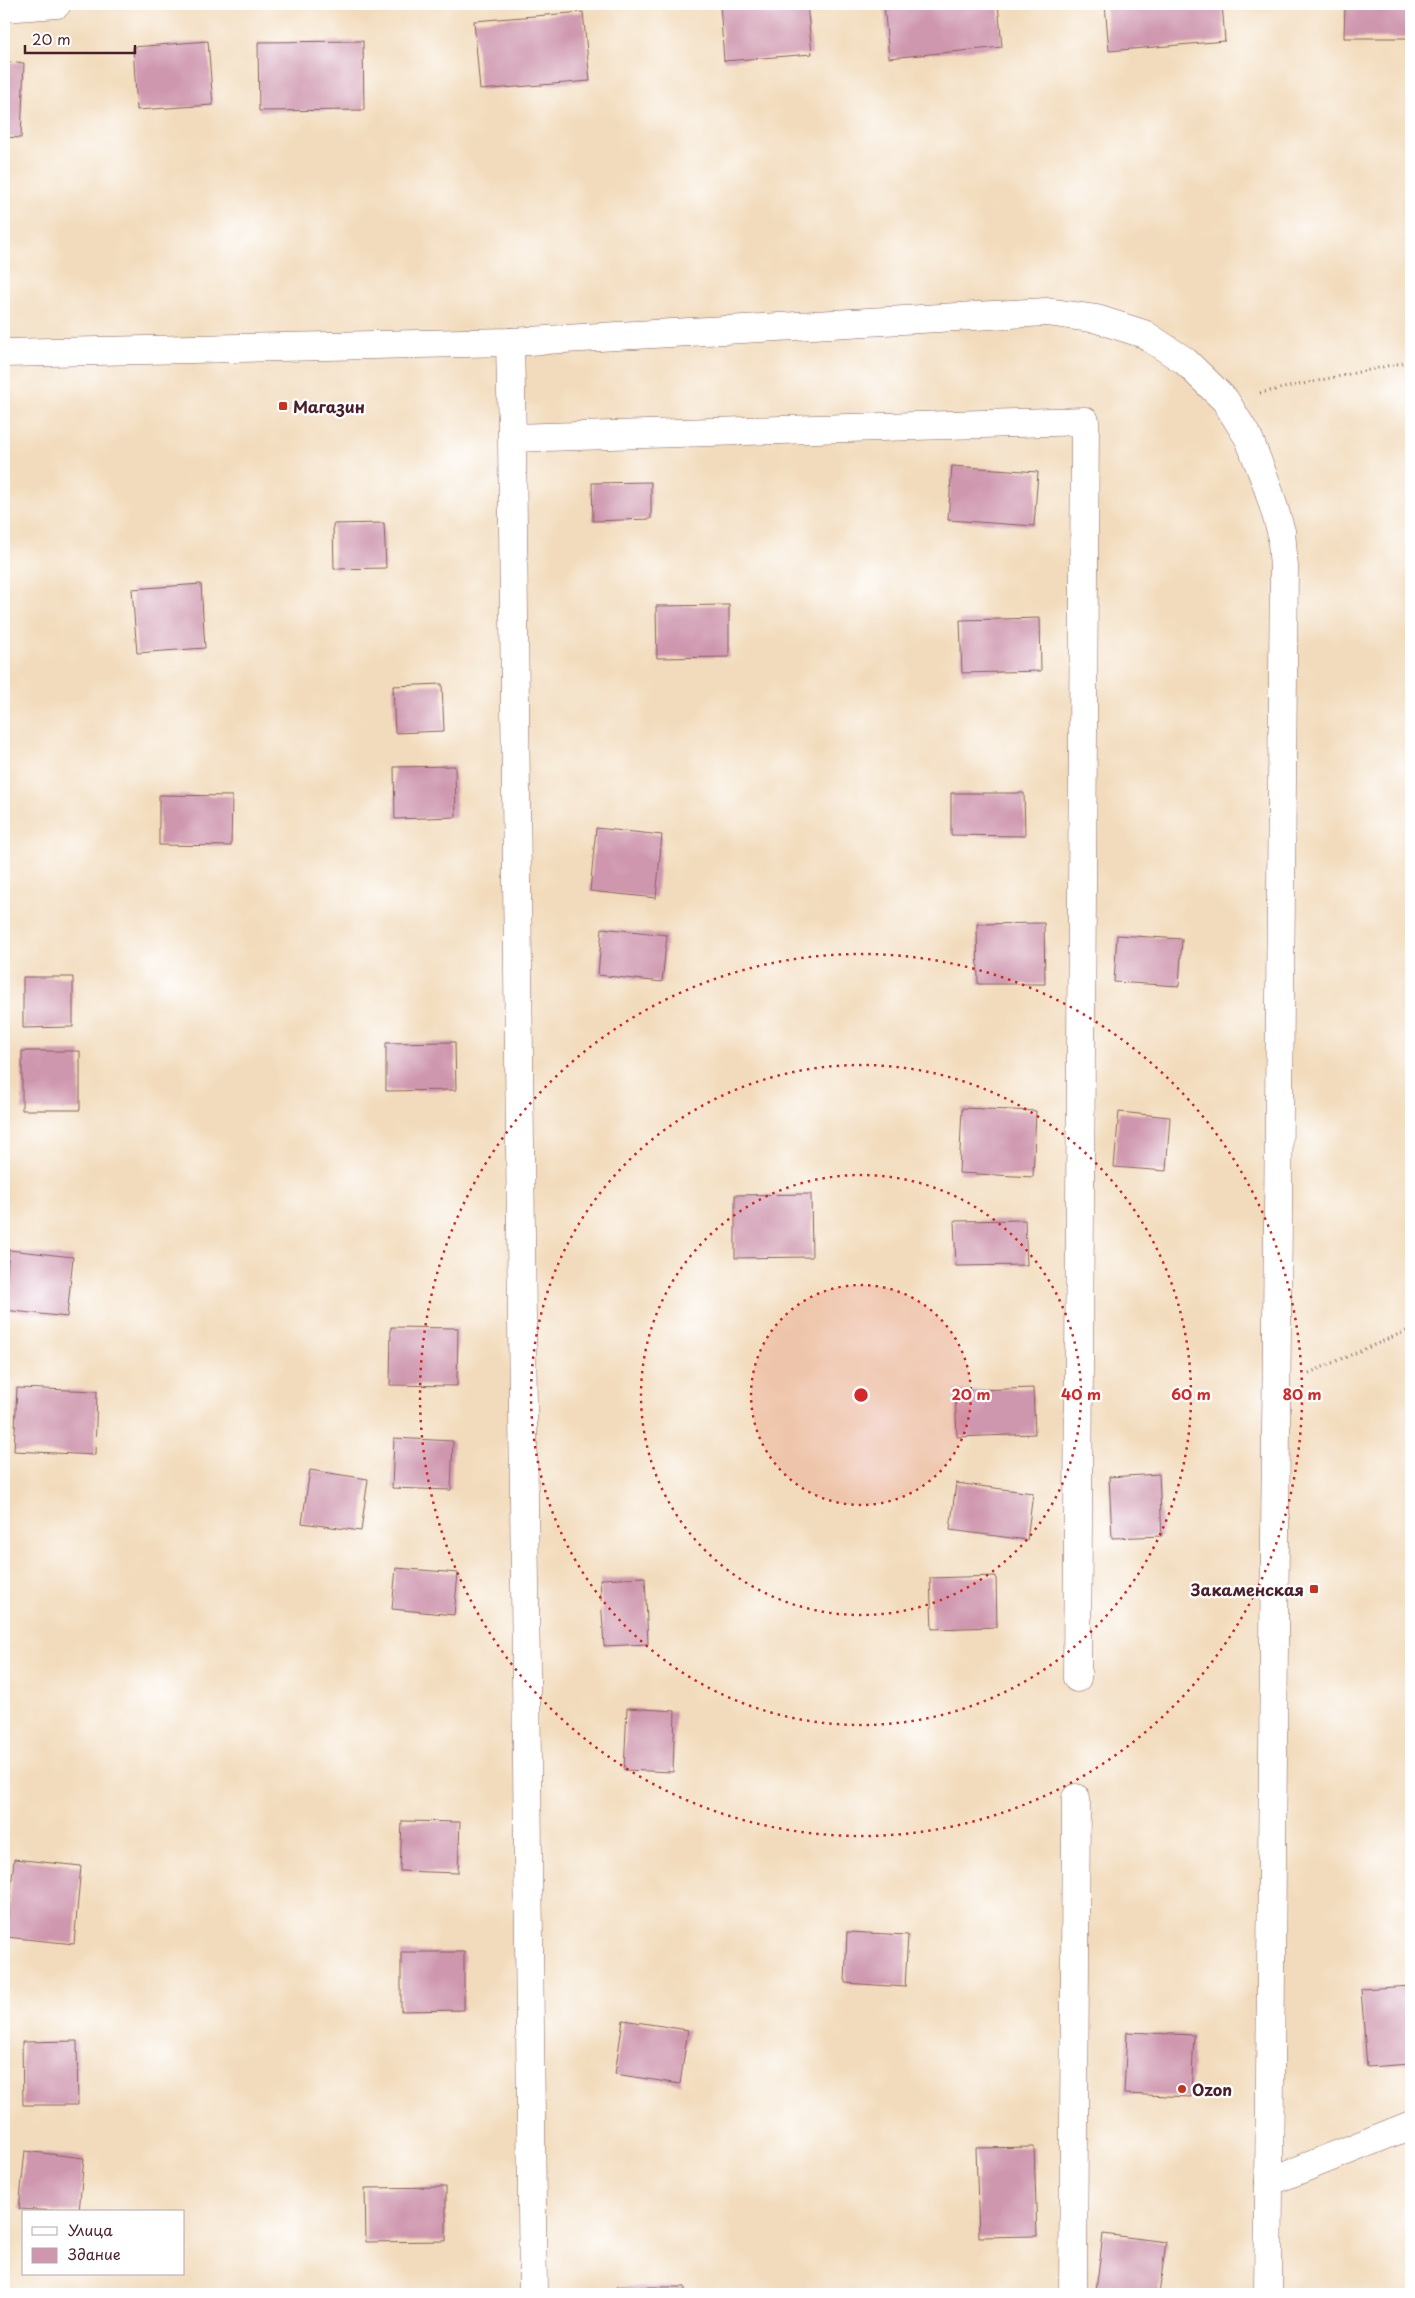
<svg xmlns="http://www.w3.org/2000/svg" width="1415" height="2298" viewBox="0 0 1415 2298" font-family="'Playpen Sans',sans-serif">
	<rect width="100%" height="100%" fill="#fff"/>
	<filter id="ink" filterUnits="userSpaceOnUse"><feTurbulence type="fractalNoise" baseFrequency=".02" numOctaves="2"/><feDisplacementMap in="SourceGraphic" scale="10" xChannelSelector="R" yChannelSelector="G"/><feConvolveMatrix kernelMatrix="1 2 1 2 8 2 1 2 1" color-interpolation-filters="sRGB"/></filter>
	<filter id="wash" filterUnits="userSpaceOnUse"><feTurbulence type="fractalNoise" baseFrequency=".0096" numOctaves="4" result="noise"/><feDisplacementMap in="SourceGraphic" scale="20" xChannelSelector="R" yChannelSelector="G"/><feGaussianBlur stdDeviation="1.12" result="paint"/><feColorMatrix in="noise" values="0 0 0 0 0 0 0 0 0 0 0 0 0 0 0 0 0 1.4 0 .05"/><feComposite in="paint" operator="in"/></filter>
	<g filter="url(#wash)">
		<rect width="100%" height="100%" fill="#f2dbbc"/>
		<g id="blocks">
			<path fill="#cf97ae" d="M720,4H807L812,54L724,61Z
				M884,4H998L1002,47L889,58Z
				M1105,4H1222L1225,41L1109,51Z
				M1345,4H1411V38H1344Z
				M583,12L590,81L480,90L474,21Z
				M208,41L213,105L137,110L133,47Z
				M363,41L364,110L259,111L258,42Z
				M4,62L24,63L21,138L4,137Z
				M952,466L1038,472L1034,526L948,520Z
				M651,482V519L593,521L592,483Z
				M384,523L386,568L334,569L333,524Z
				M201,584L205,648L137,653L132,589Z
				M729,605V657L657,658L656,606Z
				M1040,618L1041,671L962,673L960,620Z
				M442,684L444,731L395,733L393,686Z
				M455,766L456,817L395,819L394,767Z
				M951,793H1024L1025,836L951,835Z
				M159,795L232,796L231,846L159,845Z
				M596,828L662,835L656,898L590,891Z
				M1044,923L1045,984H978L977,924Z
				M602,928L667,935L662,982L598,975Z
				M1117,935L1182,939L1179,986L1114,982Z
				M23,977H73V1027L23,1028Z
				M455,1042L456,1090L386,1091V1043Z
				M22,1051H80V1110H22Z
				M962,1108L1036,1111L1033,1177L959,1173Z
				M1119,1112L1170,1117L1166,1171L1114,1167Z
				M811,1194L812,1257L735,1258V1195Z
				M1025,1220L1027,1265L956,1266L954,1221Z
				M9,1250L73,1257L67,1317L4,1310Z
				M391,1327L458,1328L457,1386L390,1385Z
				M17,1388L97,1391L95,1455L14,1451Z
				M1033,1388L1035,1434L957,1437L955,1391Z
				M394,1438L453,1441L451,1490L392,1488Z
				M310,1470L368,1479L361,1531L302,1523Z
				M1159,1474L1162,1536L1112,1538L1109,1477Z
				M956,1483L1033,1493L1027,1540L950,1530Z
				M396,1568L458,1573L454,1615L392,1609Z
				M996,1576L997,1627L932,1629L930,1578Z
				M645,1577L648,1644L604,1646L600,1579Z
				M627,1708L675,1711L673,1772L624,1770Z
				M402,1821L460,1822L458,1873L400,1871Z
				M14,1859L81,1866L74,1944L6,1937Z
				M847,1932L908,1935L905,1987L845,1983Z
				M401,1952H464V2010L401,2011Z
				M1411,1986V2064L1367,2067L1361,1989Z
				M623,2020L688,2030L680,2084L615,2074Z
				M1127,2032L1194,2035L1191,2097L1124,2094Z
				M77,2041L78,2105H23L22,2042Z
				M1034,2147L1037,2236L979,2237L976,2148Z
				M25,2151L84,2158L79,2212L19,2209Z
				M446,2187V2241L366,2242L365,2188Z
				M1103,2234L1166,2242L1159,2294H1121L1096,2291Z
				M617,2287H685V2294H617Z"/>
		</g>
	</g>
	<g filter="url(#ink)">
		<use href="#blocks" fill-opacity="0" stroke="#85615e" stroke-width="1"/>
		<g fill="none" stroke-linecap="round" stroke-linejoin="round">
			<defs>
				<path id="minor" d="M4,8L57,4
					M510,342L512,438L533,2294
					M512,438L1085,421L1077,1678
					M1269,2182L1411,2125
					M1073,2294L1076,1798"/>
				<path id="major" d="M4,353L510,342L1047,312L1097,319L1144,334L1185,361L1225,400L1249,439L1267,485L1281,531L1284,567L1268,2294"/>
			</defs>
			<use href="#minor" stroke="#85615e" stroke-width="29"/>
			<use href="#major" stroke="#85615e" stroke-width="29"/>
			<path stroke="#85615e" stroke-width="3" stroke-dasharray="1 4" stroke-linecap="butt" d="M1260,393L1411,361
				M1309,1373L1411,1329"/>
			<use href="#minor" stroke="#fff" stroke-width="28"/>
			<use href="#major" stroke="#fff" stroke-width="28"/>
		</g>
	</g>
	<circle cx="861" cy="1395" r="110" fill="#d62828" fill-opacity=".12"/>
	<g fill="none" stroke="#d62828" stroke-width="2.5" stroke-dasharray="2.5 5">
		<circle cx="861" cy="1395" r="110"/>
		<circle cx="861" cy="1395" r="220"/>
		<circle cx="861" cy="1395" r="330"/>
		<circle cx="861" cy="1395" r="441"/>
	</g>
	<g fill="#c8321e" stroke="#fff" stroke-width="2">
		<rect x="278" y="401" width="10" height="10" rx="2.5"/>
		<rect x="1309" y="1584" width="10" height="10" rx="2.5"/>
		<circle cx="1182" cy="2089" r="5"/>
	</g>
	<g text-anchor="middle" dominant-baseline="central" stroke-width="4.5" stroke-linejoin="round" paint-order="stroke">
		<g font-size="16" font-weight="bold" fill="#4a1f2b" stroke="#fff" text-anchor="start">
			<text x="293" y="406">Магазин</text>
			<text x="1304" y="1589" text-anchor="end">Закаменская</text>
			<text x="1192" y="2089">Ozon</text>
		</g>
	</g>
	<circle cx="861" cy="1395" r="8" fill="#d62828" stroke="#fff" stroke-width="2.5"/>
	<g font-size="15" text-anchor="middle" font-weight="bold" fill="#d62828" stroke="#fff" stroke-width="4.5" stroke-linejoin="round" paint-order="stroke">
		<text x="971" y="1400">20 m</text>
		<text x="1081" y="1400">40 m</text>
		<text x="1191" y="1400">60 m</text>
		<text x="1302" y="1400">80 m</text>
	</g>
	<rect width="1415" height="2298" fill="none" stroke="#fff" stroke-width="20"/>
	<rect x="22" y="2210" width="162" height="65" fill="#ffffff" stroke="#b7a5aa"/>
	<rect x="32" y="2227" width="25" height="8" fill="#ffffff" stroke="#b7a5aa"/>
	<text x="68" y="2236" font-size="15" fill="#4a1f2b">Улица</text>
	<rect x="32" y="2248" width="25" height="15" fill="#cf97ae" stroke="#b7a5aa"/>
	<text x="68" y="2260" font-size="15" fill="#4a1f2b">Здание</text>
	<path d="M25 45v8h110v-8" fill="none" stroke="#4a1f2b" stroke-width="2.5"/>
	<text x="32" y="45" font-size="15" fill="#4a1f2b" stroke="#ffffff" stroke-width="4" paint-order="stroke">20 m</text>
</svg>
